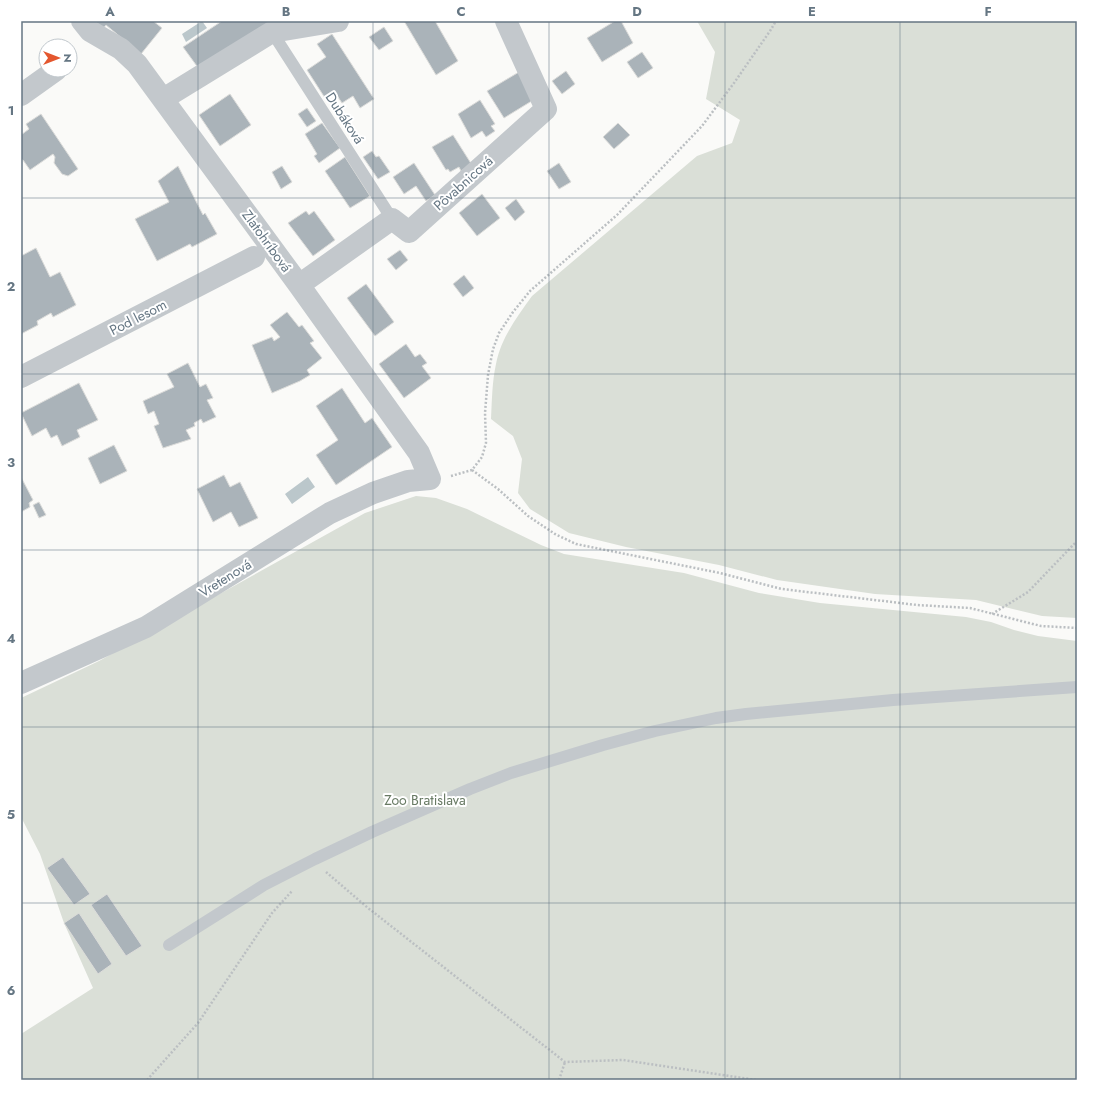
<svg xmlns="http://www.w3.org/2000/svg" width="1098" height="1101" viewBox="0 0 1098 1101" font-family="Jost,sans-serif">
	<rect width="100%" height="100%" fill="#fafaf8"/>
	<path fill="#dadfd7" d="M697,21H1077V618L1042,616L976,600L875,594L777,580L719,565L626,547L569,533L530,509L518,493L522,459L513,436L491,419C492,401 492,382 496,364C501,338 517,317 532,296L697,156L732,143L740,120L706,99L715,52Z
		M416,496L436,498L467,509L541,545L564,554L684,573L759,593L820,603L966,617L991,622L1014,630L1038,636L1077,641V1080H21V1034L93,988L64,923L40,854L21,817V698L99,661L365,513Z"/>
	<path fill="#bbc7cb" d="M202,21L207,28L186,42L182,34Z
		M308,477L315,487L292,504L285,494Z"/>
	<path fill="#aab3b9" stroke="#dcdcda" d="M90,21H153L162,28L141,54L106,25L102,30Z
		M222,21H280L199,69L183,47Z
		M404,21H435L458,61L436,75Z
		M615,21H621L633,43L602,62L587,38Z
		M384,27L393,41L379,50L369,37Z
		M332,34L374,99L360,108L353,96L342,103L334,91L325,98L307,70L326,57L317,44Z
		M642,52L653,68L638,78L627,62Z
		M566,71L575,84L562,94L552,81Z
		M519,72L535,99L504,118L487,91Z
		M230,94L251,125L220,146L199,115Z
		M480,100L495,124L491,126L495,131L486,137L482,131L471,138L458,114Z
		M307,108L316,121L307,127L298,114Z
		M41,114L78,169L68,176L62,174L54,163L55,157L53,154L30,170L23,160L21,159V135L29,129L26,124Z
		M322,123L340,148L319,163L314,156L317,154L305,134Z
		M618,123L630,135L614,149L603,137Z
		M453,135L472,165H470L461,171L459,167L450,172L448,169L446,170L432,147Z
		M372,151L376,157L379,156L390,172L378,179L363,157Z
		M345,157L370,196L350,208L325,171Z
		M414,163L435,195L426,201L416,186L404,194L393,177Z
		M559,163L571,182L559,189L547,171Z
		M178,166L203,215L205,213L217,234L192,247L190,244L157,261L135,219L169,202L158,181Z
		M282,166L292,182L281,189L272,172Z
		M482,194L500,218L477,236L459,213Z
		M516,199L525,212L515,221L505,208Z
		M306,211L309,215L314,211L335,240L313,256L288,223Z
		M36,248L50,277L60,272L76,305L53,317L51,313L37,321L38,325L21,334V256Z
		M400,250L408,260L396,270L387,259Z
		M464,275L474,288L463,297L453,284Z
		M366,284L394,322L375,336L347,298Z
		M287,312L299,327L302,325L314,341L310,343L322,358L307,370L310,375L300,381L272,393L252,345L272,337L274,341L280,337L270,325Z
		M406,344L415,357L420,354L427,363L422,366L431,378L404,398L379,364Z
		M188,363L200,387L206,384L213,398L207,400L216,417L203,423L201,419L194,423L195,426L186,430L191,439L163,448L154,426L159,424L154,411L148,414L143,401L174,387L167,374Z
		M79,383L98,420L77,430L80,437L62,446L57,435L51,438L46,428L32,436L21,413Z
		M342,388L365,423L372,418L392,447L336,485L316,455L338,440L316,406Z
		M114,445L127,471L100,484L88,458Z
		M224,475L230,487L240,482L258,518L239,527L231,512L213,522L197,489Z
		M21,477L33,500L29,503L30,507L21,512Z
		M39,502L46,515L39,518L33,505Z
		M63,857L90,894L74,905L47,868Z
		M107,894L142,946L126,956L91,905Z
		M79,913L112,964L98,974L64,923Z"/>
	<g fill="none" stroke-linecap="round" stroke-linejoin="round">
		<path stroke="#bbbfc2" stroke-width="2.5" stroke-dasharray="2 2" stroke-linecap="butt" d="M472,470L498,489L528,516L555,534L576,544L720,573L782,589L917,605L970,608L1041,626L1077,628
			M451,476L472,470L482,457L486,443L485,413L488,375L493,349L499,333L513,312L530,291L617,215L702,126L734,83L770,31L776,21
			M992,614L1028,592L1077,541
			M326,872L368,908L565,1062L623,1060L756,1080
			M147,1080L198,1023L272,913L292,891
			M559,1080L565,1062"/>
		<path stroke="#c3c8cc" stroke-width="12" d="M272,32L392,219
			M169,945L264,885L315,859L372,832L470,789L511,773L603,745L655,731L716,718L746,714L893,700L1077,687"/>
		<path stroke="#c3c8cc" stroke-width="22" d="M21,95L56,70
			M163,99L272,32L338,21
			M299,285L392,219L409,232L546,109L506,21
			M21,377L254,257
			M21,683L146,627L330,513L373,493L408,481L430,479L419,453L299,285L137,64L121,49L90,31L82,21"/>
	</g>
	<path fill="none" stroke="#657683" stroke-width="1" stroke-opacity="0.55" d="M198,21V1080M373,21V1080M549,21V1080M725,21V1080M900,21V1080M21,198H1077M21,374H1077M21,550H1077M21,727H1077M21,903H1077"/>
	<g text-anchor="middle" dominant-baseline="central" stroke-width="4" stroke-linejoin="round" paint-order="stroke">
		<g font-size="14" fill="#657683" stroke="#fff">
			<text transform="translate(345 118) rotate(57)">Dubáková</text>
			<text transform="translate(463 183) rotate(-42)">Pôvabnicová</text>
			<text transform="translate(267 241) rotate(54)">Zlatohríbová</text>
			<text transform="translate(138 317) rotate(-27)">Pod lesom</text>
			<text transform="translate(225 578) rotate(-32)">Vretenová</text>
		</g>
		<g font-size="14" fill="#687a64" stroke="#fff">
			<text x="425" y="800">Zoo Bratislava</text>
		</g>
	</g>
	<rect width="1098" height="1101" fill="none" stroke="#ffffff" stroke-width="44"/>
	<g transform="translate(58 58) rotate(90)"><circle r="19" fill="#ffffff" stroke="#c1c8cd"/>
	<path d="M0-3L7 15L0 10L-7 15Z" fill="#e4572e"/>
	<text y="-6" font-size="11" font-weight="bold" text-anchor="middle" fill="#657683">N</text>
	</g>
	<rect x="22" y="22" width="1054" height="1057" fill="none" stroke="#657683" stroke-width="1.5"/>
	<g font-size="13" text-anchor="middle" font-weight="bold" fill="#657683">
		<text x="110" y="16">A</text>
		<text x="286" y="16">B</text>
		<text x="461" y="16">C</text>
		<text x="637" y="16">D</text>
		<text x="812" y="16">E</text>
		<text x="988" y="16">F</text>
		<text x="11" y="115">1</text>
		<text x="11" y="291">2</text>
		<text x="11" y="467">3</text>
		<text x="11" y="643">4</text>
		<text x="11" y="819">5</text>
		<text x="11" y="995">6</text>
	</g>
</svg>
